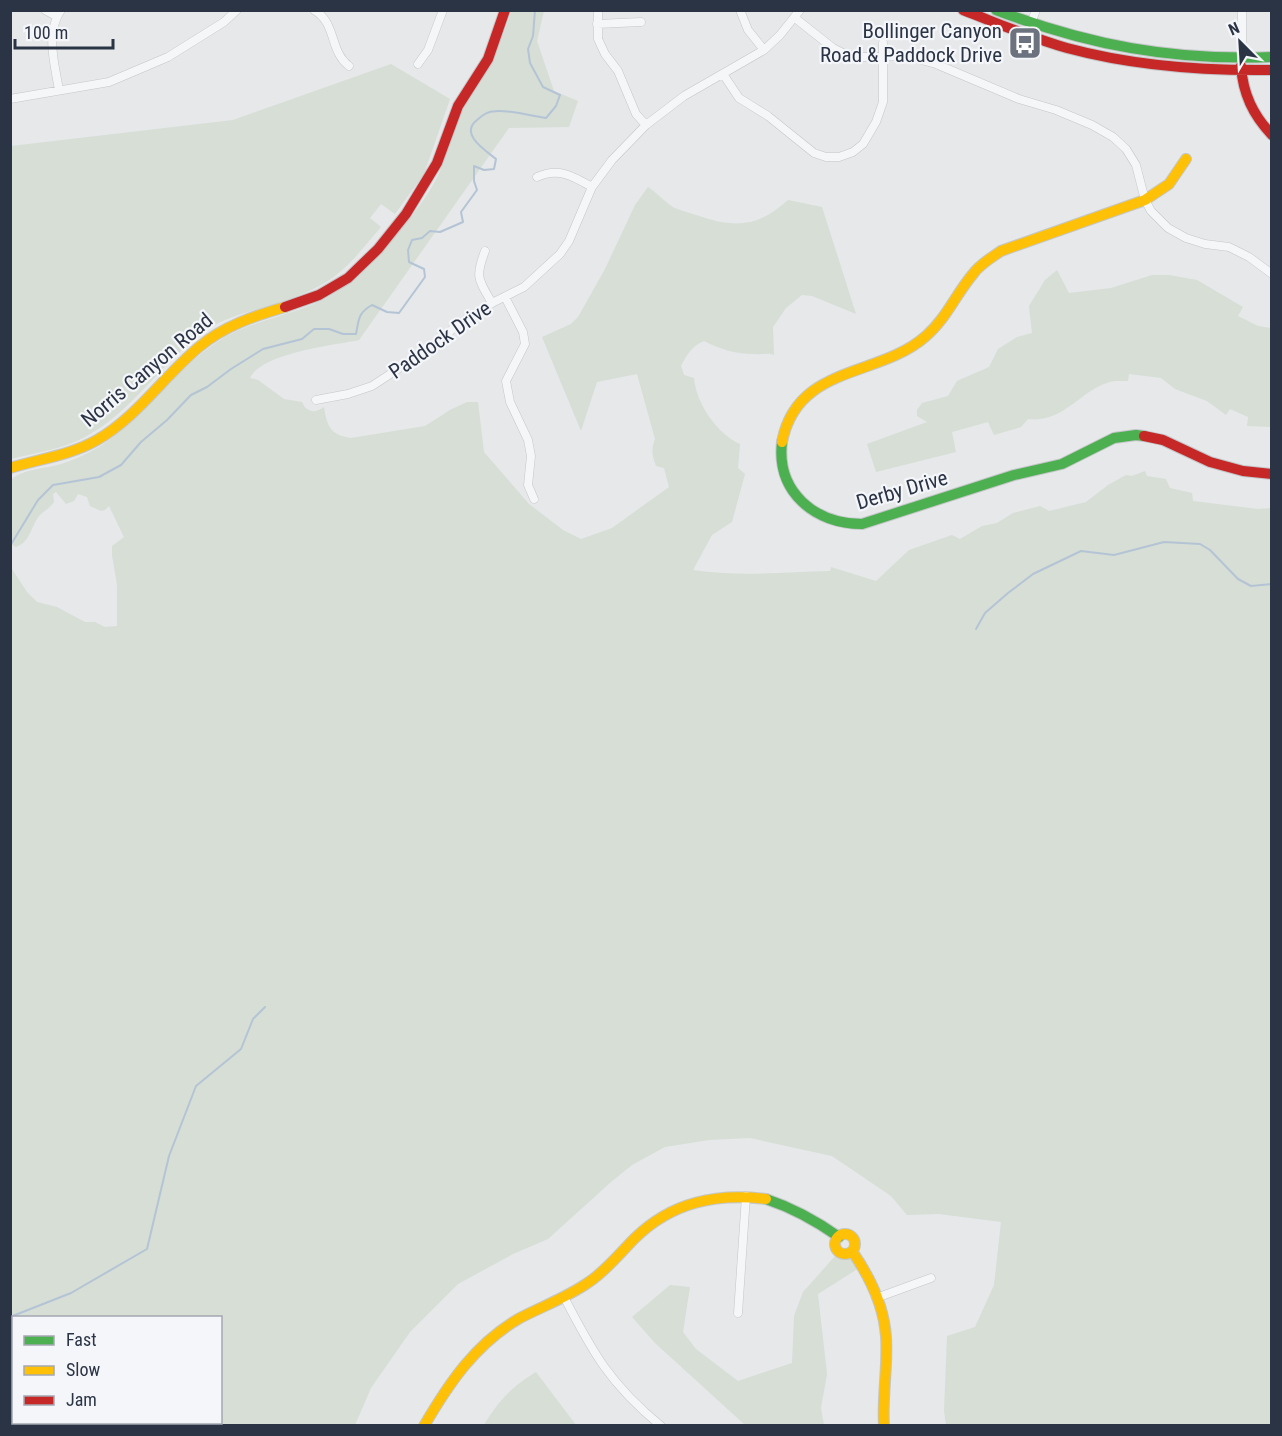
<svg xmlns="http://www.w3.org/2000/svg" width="1282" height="1436" viewBox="0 0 1282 1436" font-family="'Roboto Condensed',sans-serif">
	<rect width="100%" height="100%" fill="#e6e8ea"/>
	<path fill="#d6ded6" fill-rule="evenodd" d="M511,11H544L537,41L554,91L578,101L569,127L509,128L359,340C335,345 261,353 250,378L258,380L284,399L302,402C306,412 315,414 324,407C327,426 330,435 351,438L425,426L450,410L467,402H478L484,452L529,504L563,530L581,539L612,528L669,487L664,468L656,466C652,456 651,449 655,439L637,374L597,382L581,431L542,337L571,324L578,317L605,269L635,205L648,187C657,193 662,199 670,205C676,210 688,212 696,215C734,228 757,228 788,200L822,207L856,314L812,296L802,295L786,308L773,327L774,355C767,352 763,355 755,354C736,354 722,350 704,341C692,346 687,354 681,366L684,375L694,378C696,403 717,434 740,444L738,468L745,474L732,522L712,535L693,570C738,577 785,572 830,571L831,567L876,581L909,550L952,535L960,539L982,526L997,523L1013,513L1040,506L1049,511L1086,502L1108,485L1126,475L1132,476L1145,471L1147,476L1166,479L1170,488L1192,493L1193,501L1258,509L1271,508V1425H946L944,1411L947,1336L975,1327L994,1285L1001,1222L939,1214L907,1215L891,1196L832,1156L750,1138L709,1140L665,1147L632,1165L611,1182L548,1239L513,1254L458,1284L410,1332L371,1388L355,1425H11L10,566L27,592L37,602L57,607L85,622H95L105,627L117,626V585L112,555V546L124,537L109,506L105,510L101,511L90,506L87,497L78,494L74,501L66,504L56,492L53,494L54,502C50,508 44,511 39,516C30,528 31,541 16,547L11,544V480C23,469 42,469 58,465C71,461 87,454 99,447C144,418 173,371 217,342C252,319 295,316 330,296C364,277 425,207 440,171C447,155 449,136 457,120C474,83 501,50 511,11ZM14,1318H220V1422H14Z
		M391,64L450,99L424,174L395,214L381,204L370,218L381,227C368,242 356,258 341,271C325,286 301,295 281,302C256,311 231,314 208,329C163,359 134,411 85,437C63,449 35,453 11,459V146L233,120Z
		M1057,270L1069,293L1111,288L1152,275H1169L1197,280L1243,307L1238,316L1258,326L1271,328V427L1247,426L1248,417L1230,409L1226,415L1207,401L1175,389L1161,378L1129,374L1128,381C1120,381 1112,380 1104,384C1077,395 1061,423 1028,419L1021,427L994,435L988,422L952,432L956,452L876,472L867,444L927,422L917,416V410L922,403L948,396L957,381L989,367L998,349L1017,337L1032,333L1029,306L1045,280Z
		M836,1255L851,1258L859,1268L818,1294L827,1374L821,1408L824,1425H745L655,1343L632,1317L670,1285L690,1287L683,1332L696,1349L738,1381L792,1363L794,1316L803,1292Z
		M536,1372L576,1425H484C499,1401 511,1387 536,1372Z"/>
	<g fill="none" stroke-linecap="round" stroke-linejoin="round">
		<path stroke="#b4c4d5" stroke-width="2" d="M10,546L38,500L53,485L99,477L121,465L141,442L167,420L191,395L207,387L231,369L263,349L302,339L314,329H329L343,334H356C359,319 358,313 372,305L387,312L399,313L425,277L424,269L409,262L408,250L412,240L422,238L430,231L440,232L463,222L461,212L477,190L474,181V166L484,170L494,169L496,159C485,150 459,134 477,120C485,113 489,111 499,111C514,111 531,116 546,118L556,106L560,95L543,87L530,63L528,49L533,36L535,10
			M976,629L985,613L1008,593L1033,574L1081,551L1114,555L1164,542L1200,544L1210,550L1238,579L1251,586L1272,584
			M10,1317L71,1293L147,1249L169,1156L196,1086L241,1049L253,1019L265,1007"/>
		<defs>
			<path id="street" d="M45,10L56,16
				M314,10C337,23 329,51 349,66
				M598,10V39L605,54L618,71L636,114L646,125
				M740,10L748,30L764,50
				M795,18L833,48L845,54L860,57L907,56L936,64L1019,99L1056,110L1092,125L1113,137L1126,149L1136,165L1145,200L1151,211L1168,228L1186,238L1205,244L1229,247L1249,257L1272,274
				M597,24L641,22
				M1030,26L1036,10
				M1242,59V10
				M418,64L428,50L443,10
				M723,74L739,98L768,116L814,153L826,157H839L853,152L863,144L876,122L883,102V43
				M59,90C55,66 45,33 61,10
				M10,99L109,82L168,57L224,22L237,10
				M537,177C558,167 573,176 592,187
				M485,251C475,277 478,279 492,303
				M505,297L523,332L525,344L506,381L510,402L528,440L531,456L528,485L534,499
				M316,400L348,394L372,386L436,344L457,325L492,303L524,287L560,254L569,241L592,187L612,160L646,125L684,96L764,50L780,35L800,10
				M564,1297C593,1353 610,1384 661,1426
				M879,1297L931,1278
				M738,1313L746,1196"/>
			<path id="fast" d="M996,10C1088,45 1173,61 1272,57
				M782,442C776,492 815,524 862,524L1014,475L1062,464L1114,438L1136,435L1144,436
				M766,1199C793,1208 815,1220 839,1237"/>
			<path id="slow" d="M782,442C797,364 879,378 926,336C946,319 956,294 973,274C980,264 991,258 1001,251L1145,200L1169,184L1186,159
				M10,468C39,459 71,455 97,440C137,417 163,377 199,347C224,326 254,316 285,307
				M835 1244a10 10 0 1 1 20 0a10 10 0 1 1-20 0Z
				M852,1251C870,1277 884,1305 886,1337C888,1367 882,1396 884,1426
				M424,1426C449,1383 476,1343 520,1318C543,1306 568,1297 589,1282C607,1270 620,1253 635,1238C672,1202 716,1193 766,1199"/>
			<path id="jam" d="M963,10C997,23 1031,38 1067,48C1134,66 1203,71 1272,70
				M1241,66C1243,94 1253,115 1272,135
				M285,307L319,295L348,278L378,249L406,214L437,163L458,106L488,59L505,10
				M1144,436L1163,440L1210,462L1243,471L1272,474"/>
		</defs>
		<use href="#street" stroke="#c4c6c8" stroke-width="9"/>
		<use href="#fast" stroke="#c4c6c8" stroke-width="12"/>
		<use href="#slow" stroke="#c4c6c8" stroke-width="12"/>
		<use href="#jam" stroke="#c4c6c8" stroke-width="12"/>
		<use href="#street" stroke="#f5f6f7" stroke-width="8"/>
		<use href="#fast" stroke="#4caf50" stroke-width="10"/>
		<use href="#slow" stroke="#ffc107" stroke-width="10"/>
		<use href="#jam" stroke="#c62828" stroke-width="10"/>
	</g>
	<defs>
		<symbol id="bus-square" viewBox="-11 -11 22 22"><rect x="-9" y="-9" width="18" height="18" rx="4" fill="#6c737f" stroke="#f4f6f9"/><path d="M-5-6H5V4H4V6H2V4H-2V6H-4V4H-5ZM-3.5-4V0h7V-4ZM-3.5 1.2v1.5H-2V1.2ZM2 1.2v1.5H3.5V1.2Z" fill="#fff"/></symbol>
	</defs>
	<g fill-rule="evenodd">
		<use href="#bus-square" x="1006" y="24" width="38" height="38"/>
	</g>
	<g text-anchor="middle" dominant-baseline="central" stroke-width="4.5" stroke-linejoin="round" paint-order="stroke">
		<g font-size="21" fill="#2b3445" stroke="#f4f6f9" text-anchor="end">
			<text x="1002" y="31">Bollinger Canyon<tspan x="1002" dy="24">Road &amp; Paddock Drive</tspan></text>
		</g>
		<g font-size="21" fill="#2b3445" stroke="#f4f6f9">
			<text transform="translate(440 340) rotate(-35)">Paddock Drive</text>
			<text transform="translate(147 370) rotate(-40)">Norris Canyon Road</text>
			<text transform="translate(902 490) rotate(-16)">Derby Drive</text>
		</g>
	</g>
	<rect width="1282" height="1436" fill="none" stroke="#2b3445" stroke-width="24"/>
	<rect x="12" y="1316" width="210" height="108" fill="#f4f6f9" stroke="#a4a8b1" stroke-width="1.5"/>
	<rect x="24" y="1336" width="30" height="9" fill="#4caf50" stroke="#a4a8b1" stroke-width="1.5"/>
	<text x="66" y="1346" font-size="18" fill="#2b3445">Fast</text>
	<rect x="24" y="1366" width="30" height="9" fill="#ffc107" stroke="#a4a8b1" stroke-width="1.5"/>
	<text x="66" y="1376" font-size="18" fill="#2b3445">Slow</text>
	<rect x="24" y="1396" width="30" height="9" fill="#c62828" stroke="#a4a8b1" stroke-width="1.5"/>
	<text x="66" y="1406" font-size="18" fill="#2b3445">Jam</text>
	<g transform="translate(1240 42) rotate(336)" stroke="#f4f6f9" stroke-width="4.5" paint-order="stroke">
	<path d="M0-4.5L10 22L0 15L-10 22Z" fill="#2b3445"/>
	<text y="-9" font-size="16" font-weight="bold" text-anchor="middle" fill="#2b3445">N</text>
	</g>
	<path d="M15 39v9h98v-9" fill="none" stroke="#2b3445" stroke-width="3"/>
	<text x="24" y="39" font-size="18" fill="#2b3445" stroke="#f4f6f9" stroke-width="4.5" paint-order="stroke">100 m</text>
</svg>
